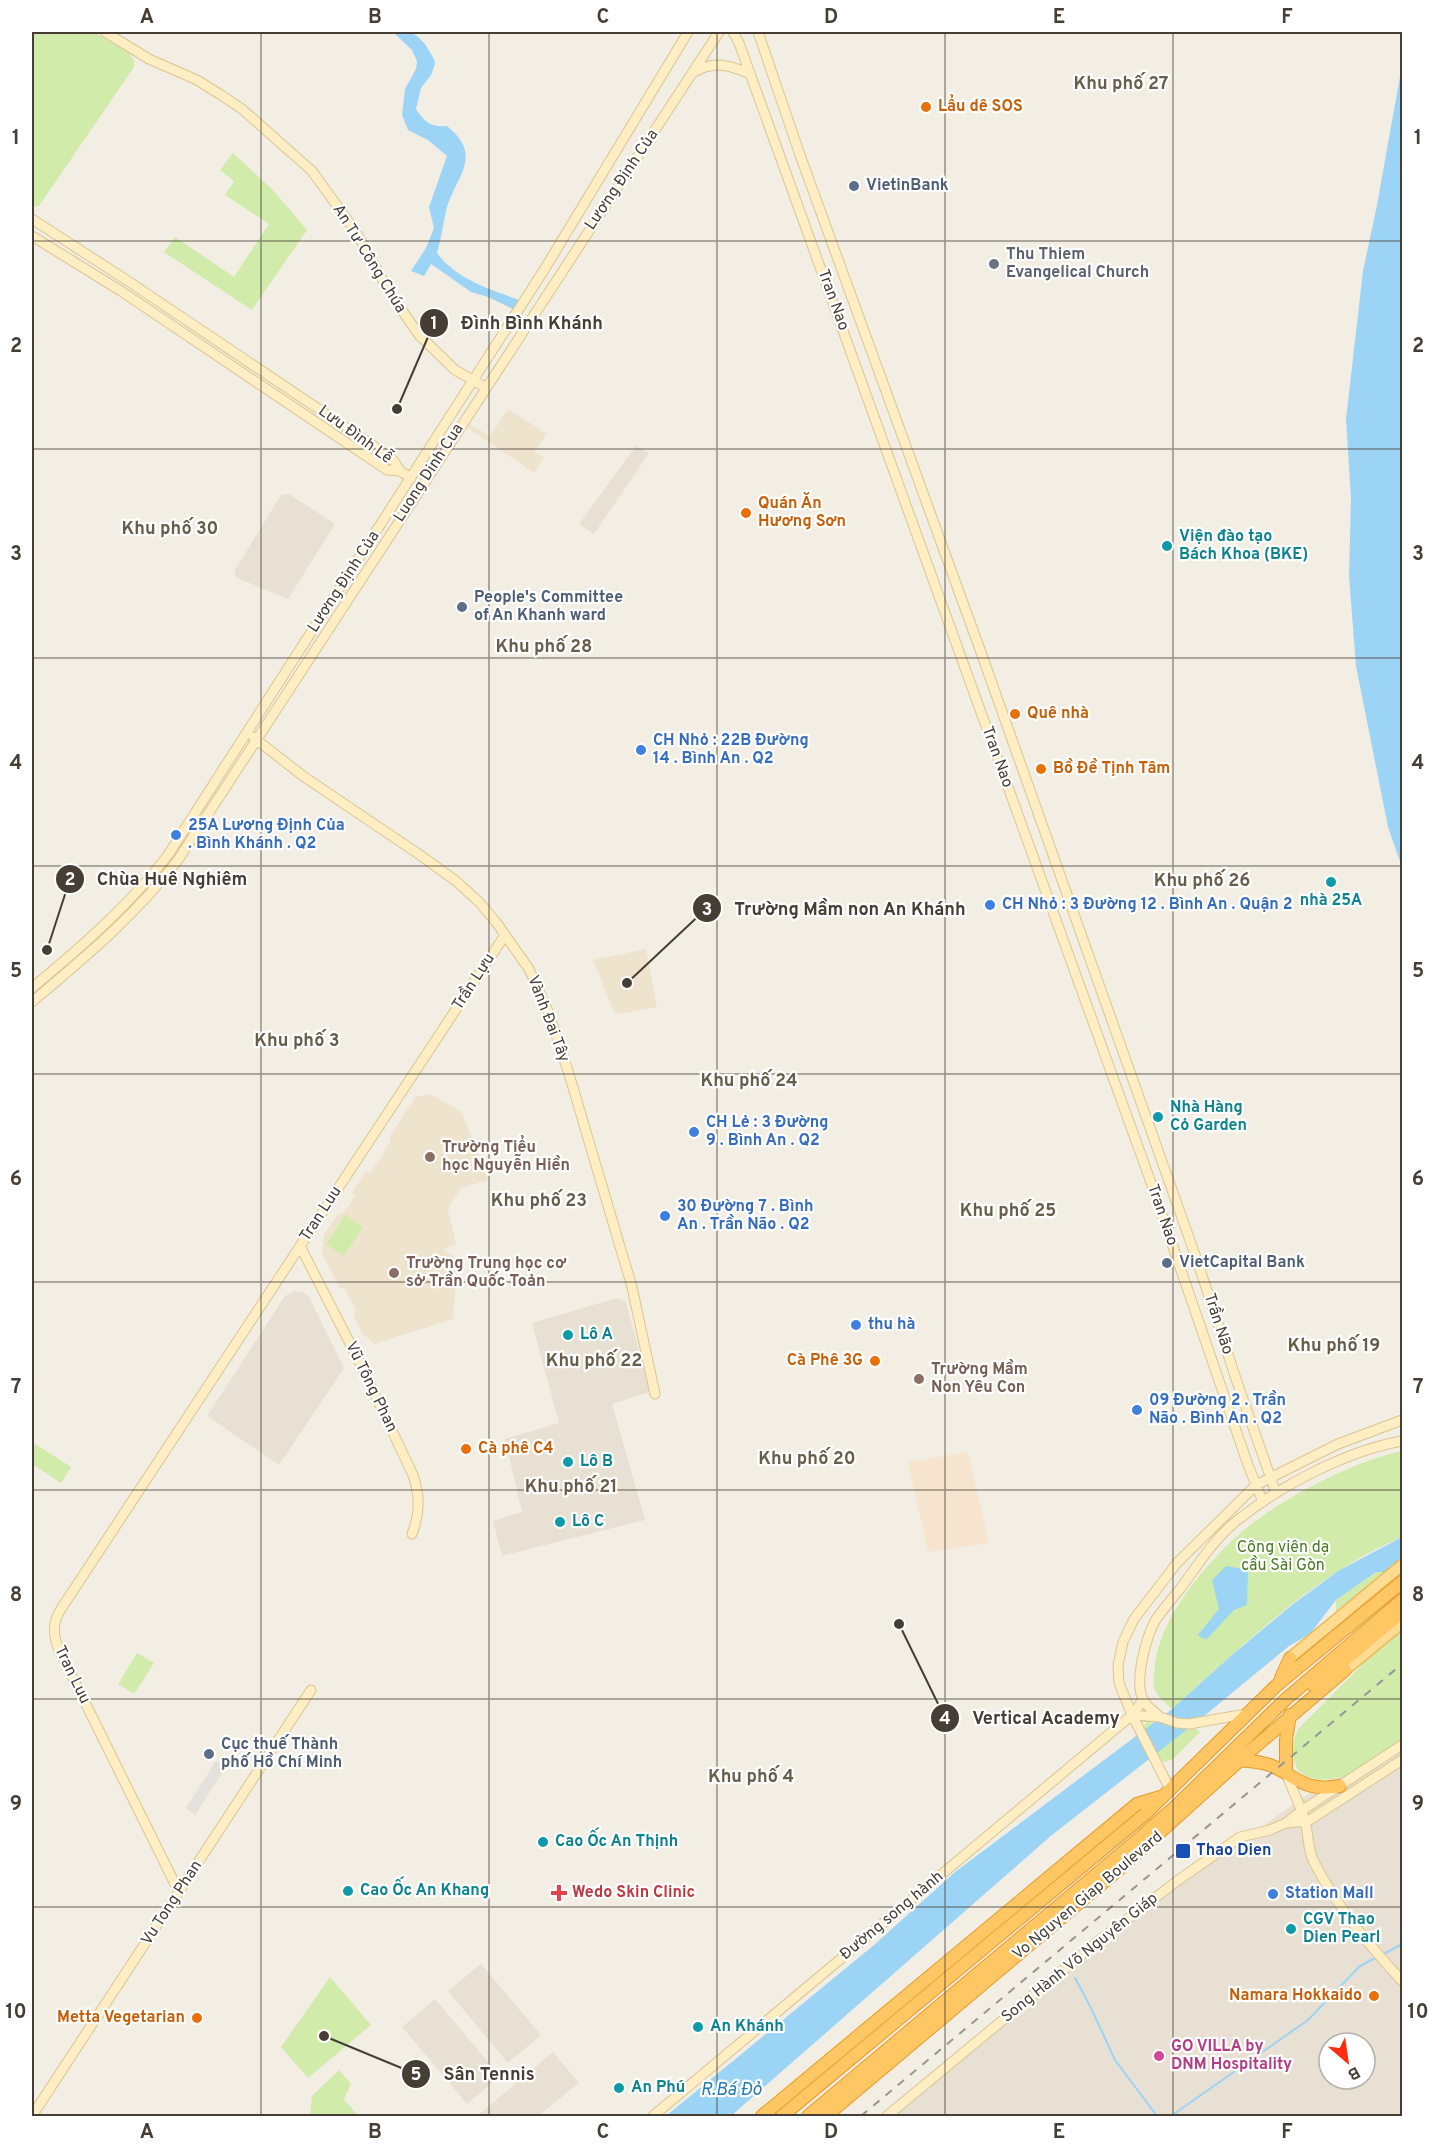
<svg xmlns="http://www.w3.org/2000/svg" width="1434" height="2148" viewBox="0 0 1434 2148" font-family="Overpass,sans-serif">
	<rect width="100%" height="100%" fill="#f3eee4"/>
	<path fill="#e8e0d2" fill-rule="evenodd" d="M636,446L649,453L594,534L579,524Z
		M289,494L335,524L288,599L237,578L235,575V570L281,495Z
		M295,1291L303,1292L309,1297L344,1368L279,1465L207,1416L285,1296Z
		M617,1298L626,1302L650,1392L612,1404L645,1520L502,1556L493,1521L522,1512L505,1439L559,1423L532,1323Z
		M1402,1727V2116H894L1148,1908ZM1329,2043H1365V2079H1329Z
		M481,1964L541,2035L508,2063L448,1991Z
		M435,1999L500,2076L467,2104L402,2027Z
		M553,2052L579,2083L538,2116H477Z"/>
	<path fill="#f7e4ce" d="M968,1452L989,1543L928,1552L908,1462Z"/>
	<path fill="#eee3cd" d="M508,409L547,434L534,451L544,458L534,473L468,428L470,424L490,436Z
		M646,949L657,1007L621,1014L614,1012L593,960Z
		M430,1094L462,1112L488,1180L461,1188L448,1209L456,1244L443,1249L458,1259L453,1319L374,1344L361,1332L354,1317L356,1309L345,1289L339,1287L322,1254L324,1235L337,1215L343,1213L355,1196L352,1193L365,1172L370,1173L390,1143V1136L415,1097Z"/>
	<path fill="#d0ebaa" d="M32,32H94L129,53L134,61V67L39,206L32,207Z
		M233,153L272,189L307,230L252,310L164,252L175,237L234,277L269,224L225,195L234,181L220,170Z
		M345,1215L363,1227L344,1256L326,1244Z
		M32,1442L71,1467L61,1483L32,1464Z
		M1402,1451V1537C1316,1573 1241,1647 1172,1709C1167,1704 1160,1699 1156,1692C1152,1684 1154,1675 1155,1666C1160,1614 1214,1553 1254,1522C1293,1493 1355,1461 1402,1451Z
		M1376,1572H1402V1744L1353,1776L1319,1780L1308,1777L1298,1771L1293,1757L1292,1746L1298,1729L1371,1656L1336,1612V1600Z
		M137,1653L154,1663L134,1694L118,1684Z
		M1149,1722L1186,1729H1197L1200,1732L1173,1759L1165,1762L1157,1757L1143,1728L1146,1723Z
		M330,1977L371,2025L308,2078L281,2047Z
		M339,2070L351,2084L344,2099L358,2116H310L312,2096Z"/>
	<path fill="#e4e1dd" d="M216,1761L226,1767L195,1815L186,1808Z"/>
	<path fill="#9cd4f5" d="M393,32H409L417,36L425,44L434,59L435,64L431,75L421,88L416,109C425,123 431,127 447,126C485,157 455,176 446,211C443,225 441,239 437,253C457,280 490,289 519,300L521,304L513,309L488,297L471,292L431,264L424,276L411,271L426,248L434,228L429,207L447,156L428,140L408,130L402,115L405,89L416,69L417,61L412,50Z
		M1402,65V867L1388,827L1356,666L1349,576L1351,498L1346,419L1363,271L1377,205Z
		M1402,1537V1572H1376L1336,1600L1310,1634L1289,1646L1203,1717L1052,1835L731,2116H666L874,1945L955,1872L1172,1709L1233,1654L1292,1605L1338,1571Z
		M1226,1566L1248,1570L1247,1605L1234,1610L1207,1639L1202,1638L1198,1635L1219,1609L1212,1580Z"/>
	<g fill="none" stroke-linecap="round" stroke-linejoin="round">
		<path stroke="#9cd4f5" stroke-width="2" d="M1382,1955L1402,1944
			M1075,1978L1091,2008L1115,2060L1157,2116
			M1171,2116L1308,2020L1360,1966L1377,1957"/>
		<defs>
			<path id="secondary" d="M105,32L149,59L197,80L221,95L242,109L312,171L356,232L390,293L419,335L455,370L485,387
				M733,32L739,43L1149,1177L1248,1465L1263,1502
				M758,32L800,155L978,644L1198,1263L1238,1385L1276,1493
				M693,73C713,60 730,65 750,74
				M32,219L128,281L372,445L394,461L400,471L411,478
				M32,236L121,291L387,470L400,471
				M253,737L303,776L420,855L456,881L479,902L496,922L529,969L548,1011L569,1074L632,1287L655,1394
				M32,988C81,947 129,906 168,855L544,270L688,32
				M32,1002C84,958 136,915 178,860L719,32
				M300,1246L359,1361L413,1475C420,1496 420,1513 412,1534
				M1132,1715L1160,1717L1177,1723L1189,1724L1246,1714
				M1160,1717C1155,1712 1147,1707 1144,1701C1133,1684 1146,1638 1155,1621C1162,1610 1172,1599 1180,1589C1198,1565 1215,1537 1239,1519C1283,1484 1347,1451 1402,1441
				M1286,1773C1292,1789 1300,1805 1305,1821C1309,1835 1307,1849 1314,1862C1337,1907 1368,1944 1402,1981
				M1170,1789L1132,1715L1119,1683L1118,1665L1123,1642L1134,1619L1177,1563L1256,1485L1338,1444L1402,1420
				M1286,1823L1308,1821L1402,1760
				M179,1892L59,1650C53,1635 52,1623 61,1609L505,935
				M32,2116L311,1690
				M653,2116L1132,1715L1143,1700
				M887,2116L1097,1942L1177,1881L1240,1837L1270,1830L1286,1823L1301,1811L1402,1745"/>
			<path id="primary" d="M1290,1658L1402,1565
				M1345,1670L1402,1623"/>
			<path id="highway" d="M1281,1678L1290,1658
				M1314,1686L1402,1612
				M1237,1760C1249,1761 1258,1761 1270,1765C1300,1778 1303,1792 1340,1786
				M1286,1773V1740L1290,1715
				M762,2116L1137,1804L1160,1797
				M782,2116L1145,1814L1278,1684L1402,1582
				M808,2116L1143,1835L1176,1806L1286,1699L1402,1600
				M826,2116L1117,1871L1249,1752L1345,1670"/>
		</defs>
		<use href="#secondary" stroke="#dac493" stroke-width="11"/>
		<use href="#primary" stroke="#ecba5a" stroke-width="13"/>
		<use href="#highway" stroke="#e89b2a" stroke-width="14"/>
		<use href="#secondary" stroke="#ffeec3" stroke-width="9"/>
		<use href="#primary" stroke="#ffdc92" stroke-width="10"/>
		<use href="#highway" stroke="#ffc664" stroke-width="12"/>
		<path stroke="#959595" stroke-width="2" stroke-dasharray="8 8" stroke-linecap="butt" d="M861,2116L1402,1664"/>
	</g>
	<path fill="none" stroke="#463e34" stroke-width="1.5" stroke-opacity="0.55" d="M261,32V2116M489,32V2116M717,32V2116M945,32V2116M1173,32V2116M32,241H1402M32,449H1402M32,658H1402M32,866H1402M32,1074H1402M32,1282H1402M32,1490H1402M32,1699H1402M32,1907H1402"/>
	<g fill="#e8710a" stroke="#fff" stroke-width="2">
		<circle cx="926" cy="107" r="6"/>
		<circle cx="746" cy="513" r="6"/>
		<circle cx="1015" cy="714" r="6"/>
		<circle cx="1041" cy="769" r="6"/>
		<circle cx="875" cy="1361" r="6"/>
		<circle cx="466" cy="1449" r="6"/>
		<circle cx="1374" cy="1996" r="6"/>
		<circle cx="197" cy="2018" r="6"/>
	</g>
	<g fill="#5c6f8a" stroke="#fff" stroke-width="2">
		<circle cx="854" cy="186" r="6"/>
		<circle cx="462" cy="607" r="6"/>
		<circle cx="1167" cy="1263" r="6"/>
		<circle cx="209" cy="1754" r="6"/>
	</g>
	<circle fill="#6b7280" stroke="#fff" stroke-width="2" cx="994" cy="264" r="6"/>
	<g fill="#0f9aa8" stroke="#fff" stroke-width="2">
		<circle cx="1167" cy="546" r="6"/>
		<circle cx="1331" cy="882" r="6"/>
		<circle cx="1158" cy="1117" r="6"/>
		<circle cx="568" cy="1335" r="6"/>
		<circle cx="568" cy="1462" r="6"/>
		<circle cx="560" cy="1522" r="6"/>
		<circle cx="543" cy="1842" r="6"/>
		<circle cx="348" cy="1891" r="6"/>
		<circle cx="1291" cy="1929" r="6"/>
		<circle cx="698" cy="2027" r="6"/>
		<circle cx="619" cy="2088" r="6"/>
	</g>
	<g fill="#3f7fe0" stroke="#fff" stroke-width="2">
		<circle cx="641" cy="750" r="6"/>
		<circle cx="176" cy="835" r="6"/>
		<circle cx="990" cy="905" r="6"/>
		<circle cx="694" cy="1132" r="6"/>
		<circle cx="665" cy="1216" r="6"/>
		<circle cx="856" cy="1325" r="6"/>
		<circle cx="1137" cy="1410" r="6"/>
		<circle cx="1273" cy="1894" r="6"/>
	</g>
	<g fill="#8d6e63" stroke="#fff" stroke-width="2">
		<circle cx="430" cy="1157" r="6"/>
		<circle cx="394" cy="1273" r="6"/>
		<circle cx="919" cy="1379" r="6"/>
	</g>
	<rect fill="#1a4fb4" stroke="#fff" stroke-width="2" x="1175" y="1843" width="16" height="16" rx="3"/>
	<path fill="#e0444e" stroke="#fff" stroke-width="2" d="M556 1884h6v6h6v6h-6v6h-6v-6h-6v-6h6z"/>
	<circle fill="#d1479c" stroke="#fff" stroke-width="2" cx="1159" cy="2056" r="6"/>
	<g text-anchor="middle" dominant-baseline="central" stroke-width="4.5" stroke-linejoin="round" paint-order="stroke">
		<g font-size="16" font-weight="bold" fill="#c56008" stroke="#fff" text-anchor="start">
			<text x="938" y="107">Lẩu dê SOS</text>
			<text x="758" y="504">Quán Ăn<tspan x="758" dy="18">Hương Sơn</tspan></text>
			<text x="1027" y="714">Quê nhà</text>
			<text x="1053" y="769">Bồ Đề Tịnh Tâm</text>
			<text x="863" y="1361" text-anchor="end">Cà Phê 3G</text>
			<text x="478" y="1449">Cà phê C4</text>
			<text x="1362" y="1996" text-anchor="end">Namara Hokkaido</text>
			<text x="185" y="2018" text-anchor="end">Metta Vegetarian</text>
		</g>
		<g font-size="16" fill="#463e34" stroke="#fff">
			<text transform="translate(622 180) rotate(-56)">Lương Định Của</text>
			<text transform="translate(369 259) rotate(58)">An Tư Công Chúa</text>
			<text transform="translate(833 300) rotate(70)">Tran Nao</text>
			<text transform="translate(355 435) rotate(36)">Lưu Đình Lễ</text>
			<text transform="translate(429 473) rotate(-57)">Luong Dinh Cua</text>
			<text transform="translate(344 582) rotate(-57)">Lương Định Của</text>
			<text transform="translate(997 757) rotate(70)">Tran Nao</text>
			<text transform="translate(474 982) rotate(-57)">Trần Lựu</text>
			<text transform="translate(548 1019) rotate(69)">Vành Đai Tây</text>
			<text transform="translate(321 1214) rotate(-57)">Tran Luu</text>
			<text transform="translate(1162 1215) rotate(71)">Tran Nao</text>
			<text transform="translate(1218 1324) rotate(72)">Trần Não</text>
			<text transform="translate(371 1387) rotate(64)">Vũ Tông Phan</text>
			<text transform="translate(72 1675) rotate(64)">Tran Luu</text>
			<text transform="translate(1088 1896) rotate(-40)">Vo Nguyen Giap Boulevard</text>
			<text transform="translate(172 1903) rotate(-57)">Vu Tong Phan</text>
			<text transform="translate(892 1916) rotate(-40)">Đường song hành</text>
			<text transform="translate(1080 1958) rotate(-39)">Song Hành Võ Nguyên Giáp</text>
		</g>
		<g font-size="16" font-weight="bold" fill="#4e5e75" stroke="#fff" text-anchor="start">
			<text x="866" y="186">VietinBank</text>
			<text x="474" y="598">People's Committee<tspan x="474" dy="18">of An Khanh ward</tspan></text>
			<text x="1179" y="1263">VietCapital Bank</text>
			<text x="221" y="1745">Cục thuế Thành<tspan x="221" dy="18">phố Hồ Chí Minh</tspan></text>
		</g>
		<g font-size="16" font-weight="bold" fill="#5b616d" stroke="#fff" text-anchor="start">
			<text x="1006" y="255">Thu Thiem<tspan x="1006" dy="18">Evangelical Church</tspan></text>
		</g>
		<g font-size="16" font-weight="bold" fill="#0d838f" stroke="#fff" text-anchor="start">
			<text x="1179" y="537">Viện đào tạo<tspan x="1179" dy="18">Bách Khoa (BKE)</tspan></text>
			<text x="1331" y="901" text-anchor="middle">nhà 25A</text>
			<text x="1170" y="1108">Nhà Hàng<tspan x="1170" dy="18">Cỏ Garden</tspan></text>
			<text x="580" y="1335">Lô A</text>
			<text x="580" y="1462">Lô B</text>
			<text x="572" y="1522">Lô C</text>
			<text x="555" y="1842">Cao Ốc An Thịnh</text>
			<text x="360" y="1891">Cao Ốc An Khang</text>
			<text x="1303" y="1920">CGV Thao<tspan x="1303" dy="18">Dien Pearl</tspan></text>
			<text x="710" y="2027">An Khánh</text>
			<text x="631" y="2088">An Phú</text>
		</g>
		<g font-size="16" font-weight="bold" fill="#366cbe" stroke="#fff" text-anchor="start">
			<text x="653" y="741">CH Nhỏ : 22B Đường<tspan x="653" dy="18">14 . Bình An . Q2</tspan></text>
			<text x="188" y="826">25A Lương Định Của<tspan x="188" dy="18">. Bình Khánh . Q2</tspan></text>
			<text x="1002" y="905">CH Nhỏ : 3 Đường 12 . Bình An . Quận 2</text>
			<text x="706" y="1123">CH Lẻ : 3 Đường<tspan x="706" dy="18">9 . Bình An . Q2</tspan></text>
			<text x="677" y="1207">30 Đường 7 . Bình<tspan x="677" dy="18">An . Trần Não . Q2</tspan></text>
			<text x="868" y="1325">thu hà</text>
			<text x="1149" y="1401">09 Đường 2 . Trần<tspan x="1149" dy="18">Não . Bình An . Q2</tspan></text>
			<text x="1285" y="1894">Station Mall</text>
		</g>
		<g font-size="16" font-weight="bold" fill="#785e54" stroke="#fff" text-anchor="start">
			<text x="442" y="1148">Trường Tiểu<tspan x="442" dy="18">học Nguyễn Hiền</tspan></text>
			<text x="406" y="1264">Trường Trung học cơ<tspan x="406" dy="18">sở Trần Quốc Toản</tspan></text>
			<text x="931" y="1370">Trường Mầm<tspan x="931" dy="18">Non Yêu Con</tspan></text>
		</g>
		<g font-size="16" fill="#487c23" stroke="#fff">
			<text x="1283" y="1548">Công viên dạ<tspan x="1283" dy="18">cầu Sài Gòn</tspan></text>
		</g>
		<g font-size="16" font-weight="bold" fill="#164399" stroke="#fff" text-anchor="start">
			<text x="1196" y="1851">Thao Dien</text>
		</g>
		<g font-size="16" font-weight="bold" fill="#be3a42" stroke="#fff" text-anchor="start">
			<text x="572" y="1893">Wedo Skin Clinic</text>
		</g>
		<g font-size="16" font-weight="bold" fill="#b23c85" stroke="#fff" text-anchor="start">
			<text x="1171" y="2047">GO VILLA by<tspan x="1171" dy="18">DNM Hospitality</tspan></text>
		</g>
		<g font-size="18" font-weight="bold" fill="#6a5c4a" stroke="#fff">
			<text x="1121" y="84">Khu phố 27</text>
			<text x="170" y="529">Khu phố 30</text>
			<text x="544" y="647">Khu phố 28</text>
			<text x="1202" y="881">Khu phố 26</text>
			<text x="297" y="1041">Khu phố 3</text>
			<text x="749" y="1081">Khu phố 24</text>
			<text x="539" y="1201">Khu phố 23</text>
			<text x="1008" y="1211">Khu phố 25</text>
			<text x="1334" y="1346">Khu phố 19</text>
			<text x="594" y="1361">Khu phố 22</text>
			<text x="807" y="1459">Khu phố 20</text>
			<text x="571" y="1487">Khu phố 21</text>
			<text x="751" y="1777">Khu phố 4</text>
		</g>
		<g font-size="18" font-style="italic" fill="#257ab1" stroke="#fff">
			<text x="731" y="2090">R.Bá Đỏ</text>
		</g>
	</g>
	<path fill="none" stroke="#463e34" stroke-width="2" d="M397 409L434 323M47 950L70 879M627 983L707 908M899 1624L945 1718M324 2036L416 2074"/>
	<g fill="#463e34" stroke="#fff" stroke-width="2">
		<circle cx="397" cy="409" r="6"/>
		<circle cx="47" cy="950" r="6"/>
		<circle cx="627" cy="983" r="6"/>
		<circle cx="899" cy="1624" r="6"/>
		<circle cx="324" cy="2036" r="6"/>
		<circle cx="434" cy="323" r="15"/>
		<circle cx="70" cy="879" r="15"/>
		<circle cx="707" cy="908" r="15"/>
		<circle cx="945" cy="1718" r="15"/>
		<circle cx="416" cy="2074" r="15"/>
	</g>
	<g font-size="18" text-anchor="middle" font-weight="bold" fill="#fff">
		<text x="434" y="329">1</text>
		<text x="70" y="885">2</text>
		<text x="707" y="915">3</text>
		<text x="945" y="1724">4</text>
		<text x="416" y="2080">5</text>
	</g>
	<g font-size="18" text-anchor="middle" font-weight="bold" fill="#463e34" stroke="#fff" stroke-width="4.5" stroke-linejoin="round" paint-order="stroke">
		<text x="532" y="329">Đình Bình Khánh</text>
		<text x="172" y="885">Chùa Huê Nghiêm</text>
		<text x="850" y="915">Trường Mầm non An Khánh</text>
		<text x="1046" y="1724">Vertical Academy</text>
		<text x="489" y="2080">Sân Tennis</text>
	</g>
	<rect width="1434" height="2148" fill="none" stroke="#ffffff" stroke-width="66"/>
	<g transform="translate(1347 2061) rotate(151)"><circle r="28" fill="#ffffff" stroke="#b5b2ae" stroke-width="1.5"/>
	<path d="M0-4.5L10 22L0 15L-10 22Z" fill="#ff2b10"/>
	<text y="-9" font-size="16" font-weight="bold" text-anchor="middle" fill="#463e34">B</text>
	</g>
	<rect x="33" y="33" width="1368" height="2082" fill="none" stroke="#463e34" stroke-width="2"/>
	<g font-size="20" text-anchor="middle" font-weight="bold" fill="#463e34">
		<text x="147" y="23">A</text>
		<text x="375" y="23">B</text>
		<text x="603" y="23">C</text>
		<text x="831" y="23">D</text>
		<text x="1059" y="23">E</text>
		<text x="1287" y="23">F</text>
		<text x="16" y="144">1</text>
		<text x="1418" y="144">1</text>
		<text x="16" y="352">2</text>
		<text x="1418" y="352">2</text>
		<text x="16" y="560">3</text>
		<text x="1418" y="560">3</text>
		<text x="16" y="769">4</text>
		<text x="1418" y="769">4</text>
		<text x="16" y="977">5</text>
		<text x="1418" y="977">5</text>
		<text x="16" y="1185">6</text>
		<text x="1418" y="1185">6</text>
		<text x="16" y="1393">7</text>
		<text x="1418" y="1393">7</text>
		<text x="16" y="1601">8</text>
		<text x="1418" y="1601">8</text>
		<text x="16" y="1810">9</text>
		<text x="1418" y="1810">9</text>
		<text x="16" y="2018">10</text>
		<text x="1418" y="2018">10</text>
		<text x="147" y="2138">A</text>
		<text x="375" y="2138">B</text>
		<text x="603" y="2138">C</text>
		<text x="831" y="2138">D</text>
		<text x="1059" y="2138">E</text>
		<text x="1287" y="2138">F</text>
	</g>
</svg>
